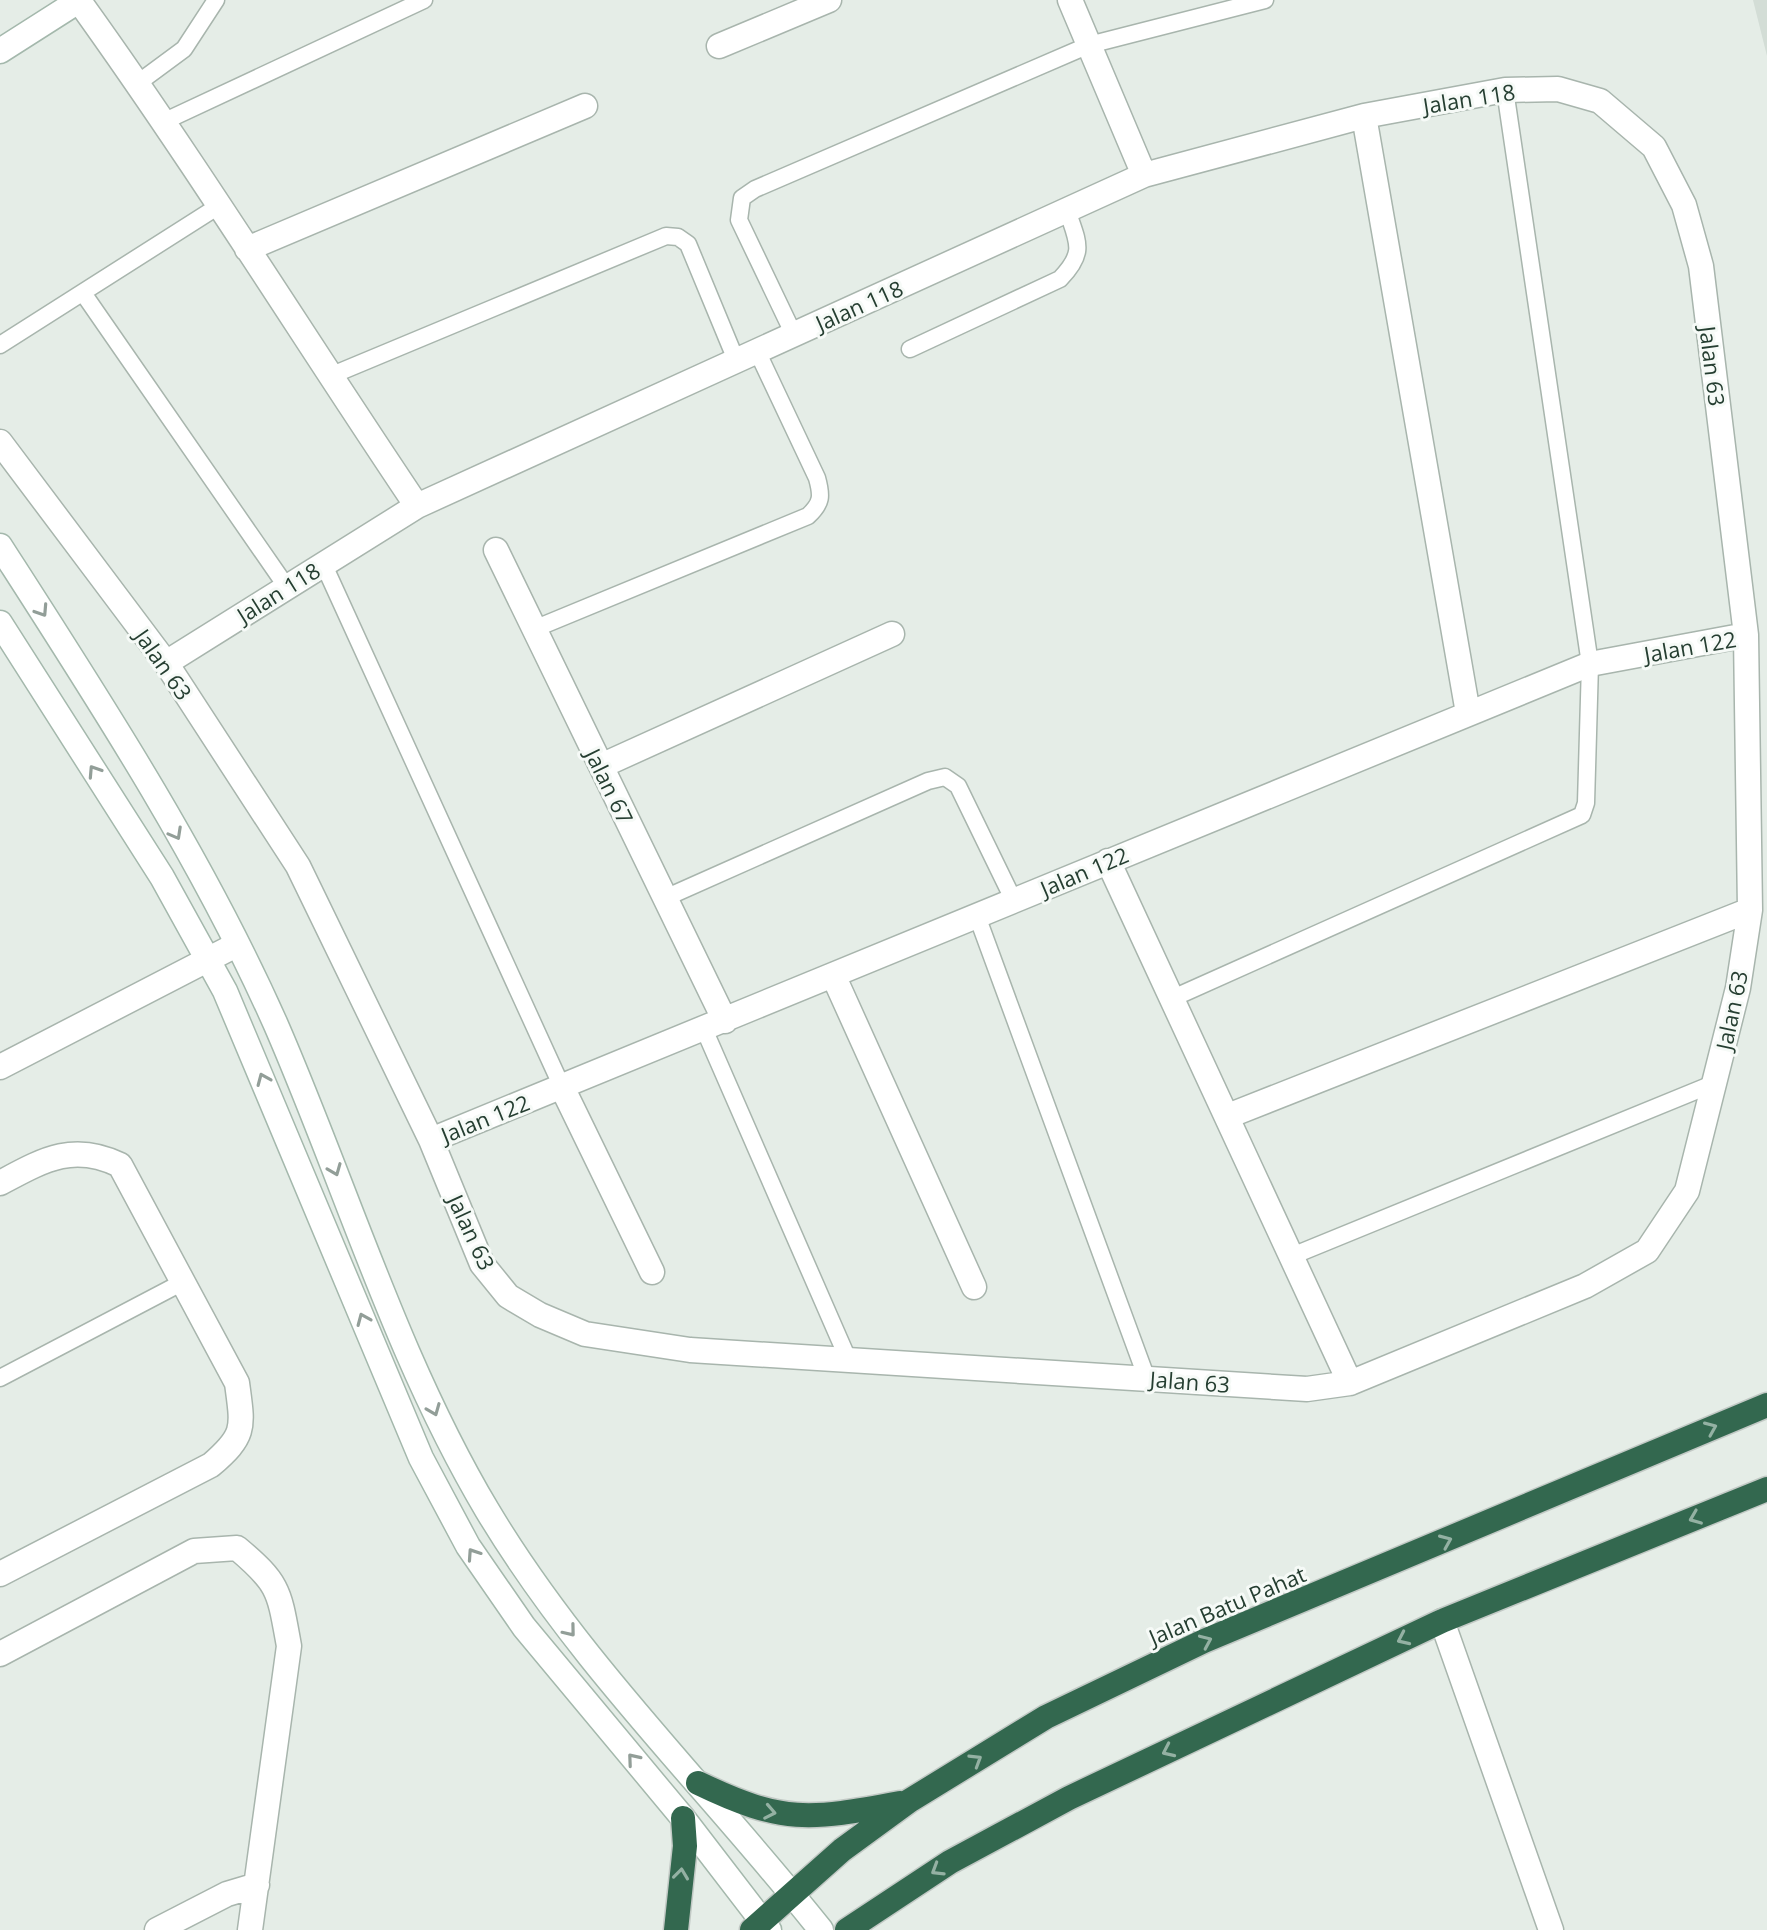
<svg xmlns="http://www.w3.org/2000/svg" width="1767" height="1930" viewBox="0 0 1767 1930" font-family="'Open Sans',sans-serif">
	<rect width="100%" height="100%" fill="#e5ede7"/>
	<path fill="#d3ddd6" d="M1753,0H1767V56Z"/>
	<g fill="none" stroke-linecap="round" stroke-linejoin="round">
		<defs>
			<path id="lane" d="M138,83L184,49L216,0
				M165,121L424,0
				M83,293L286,586
				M794,335L739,220L742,198L755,189L1089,45L1265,0
				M0,345L217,207
				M910,349L1060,279C1086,252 1078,243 1067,210
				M330,376L666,236L678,237L688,244L736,360
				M323,563L562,1087
				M534,629L808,516C822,503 822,496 817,478L757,351
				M665,898L928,781L945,777L958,786L1014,901
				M977,916L1147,1379
				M1173,998L1582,815L1586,803L1590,664L1505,90
				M704,1029L848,1359
				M1292,1256L1715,1083
				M0,1378L183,1282"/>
			<path id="street" d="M1070,0L1144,175
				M79,1C197,165 304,338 417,506
				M719,46L829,0
				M1364,116L1468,713
				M247,249L585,106
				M0,442L166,663L298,866L431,1140L482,1264L508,1296L540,1315L585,1334L690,1350L1307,1389L1350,1383L1585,1286L1647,1251L1687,1191L1738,988L1750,910L1746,635L1701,266L1684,205L1654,147L1600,101L1558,89L1505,90L1364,116L1144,175L417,506L166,663
				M496,550L725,1021
				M601,766L892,634
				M1108,861L1350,1383
				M834,977L974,1287
				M0,1067L236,945
				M562,1087L652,1272
				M1228,1116L1750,910
				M431,1140L1590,664L1746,635
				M0,1183C43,1160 73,1142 120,1165L237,1383C243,1428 246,1435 211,1465L0,1574
				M1442,1621L1551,1930
				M0,1654L194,1551L237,1548C280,1584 279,1591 289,1646L250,1930
				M157,1930L227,1894L257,1885"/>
			<path id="secondary" d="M0,51L80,0
				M0,546C99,700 201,856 276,1025C346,1186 397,1359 487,1510C579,1664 710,1790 821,1930
				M0,623L162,877L225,991L421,1458L468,1546L524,1627L683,1818L769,1930"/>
			<path id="highway" d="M698,1783C783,1824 809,1820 900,1803
				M676,1930L685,1846L683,1818
				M752,1930L842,1850L909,1801L1046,1717L1204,1641L1767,1405
				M847,1930L950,1862L1069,1798L1442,1621L1767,1489"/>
		</defs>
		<use href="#lane" stroke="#a8b5ad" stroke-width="19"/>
		<use href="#street" stroke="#a8b5ad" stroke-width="27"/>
		<use href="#secondary" stroke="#a4b8ac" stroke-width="27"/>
		<use href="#highway" stroke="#c2c9c5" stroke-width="27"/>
		<use href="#lane" stroke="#fff" stroke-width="16"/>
		<use href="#street" stroke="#fff" stroke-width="24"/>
		<use href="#secondary" stroke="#fff" stroke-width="24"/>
		<use href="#highway" stroke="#33684f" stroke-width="24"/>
	</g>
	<defs><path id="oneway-chevron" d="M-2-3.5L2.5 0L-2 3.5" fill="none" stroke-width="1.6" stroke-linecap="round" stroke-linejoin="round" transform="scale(2)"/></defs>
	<g stroke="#929e98">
		<use href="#oneway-chevron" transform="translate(42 611) rotate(57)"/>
		<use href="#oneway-chevron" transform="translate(94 771) rotate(-123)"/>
		<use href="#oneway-chevron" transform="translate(176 834) rotate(61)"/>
		<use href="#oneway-chevron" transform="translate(263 1079) rotate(-113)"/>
		<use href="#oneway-chevron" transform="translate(335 1170) rotate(68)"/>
		<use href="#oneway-chevron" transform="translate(363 1319) rotate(-113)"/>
		<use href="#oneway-chevron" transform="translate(434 1410) rotate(68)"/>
		<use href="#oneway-chevron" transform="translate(473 1554) rotate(-124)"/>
		<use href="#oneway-chevron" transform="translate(570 1631) rotate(51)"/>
		<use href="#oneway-chevron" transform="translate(633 1759) rotate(-130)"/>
	</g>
	<g stroke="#94b1a3">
		<use href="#oneway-chevron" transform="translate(1711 1428) rotate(-23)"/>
		<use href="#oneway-chevron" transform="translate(1695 1518) rotate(158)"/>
		<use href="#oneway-chevron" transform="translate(1446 1541) rotate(-23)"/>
		<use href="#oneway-chevron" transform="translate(1403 1639) rotate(155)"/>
		<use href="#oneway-chevron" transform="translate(1206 1641) rotate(-24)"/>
		<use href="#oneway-chevron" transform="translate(1168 1751) rotate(155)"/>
		<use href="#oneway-chevron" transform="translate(976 1760) rotate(-32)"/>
		<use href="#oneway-chevron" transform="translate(770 1812) rotate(11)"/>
		<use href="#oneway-chevron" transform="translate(937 1870) rotate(148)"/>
		<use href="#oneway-chevron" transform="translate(681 1874) rotate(-83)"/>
	</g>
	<g text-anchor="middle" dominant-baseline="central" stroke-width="6" stroke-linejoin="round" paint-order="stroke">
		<g font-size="22" fill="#253e31" stroke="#f6faf7">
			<text transform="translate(1469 98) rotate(-9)">Jalan 118</text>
			<text transform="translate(859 305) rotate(-24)">Jalan 118</text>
			<text transform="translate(1713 366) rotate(83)">Jalan 63</text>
			<text transform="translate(278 592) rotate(-32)">Jalan 118</text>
			<text transform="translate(1690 646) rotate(-10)">Jalan 122</text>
			<text transform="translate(164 664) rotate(55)">Jalan 63</text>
			<text transform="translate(610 786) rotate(64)">Jalan 67</text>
			<text transform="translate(1084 871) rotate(-23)">Jalan 122</text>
			<text transform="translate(1731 1010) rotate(-78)">Jalan 63</text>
			<text transform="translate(485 1118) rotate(-22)">Jalan 122</text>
			<text transform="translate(472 1232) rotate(65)">Jalan 63</text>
			<text transform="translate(1190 1381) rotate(4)">Jalan 63</text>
			<text transform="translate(1227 1605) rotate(-23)">Jalan Batu Pahat</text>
		</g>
	</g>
</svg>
